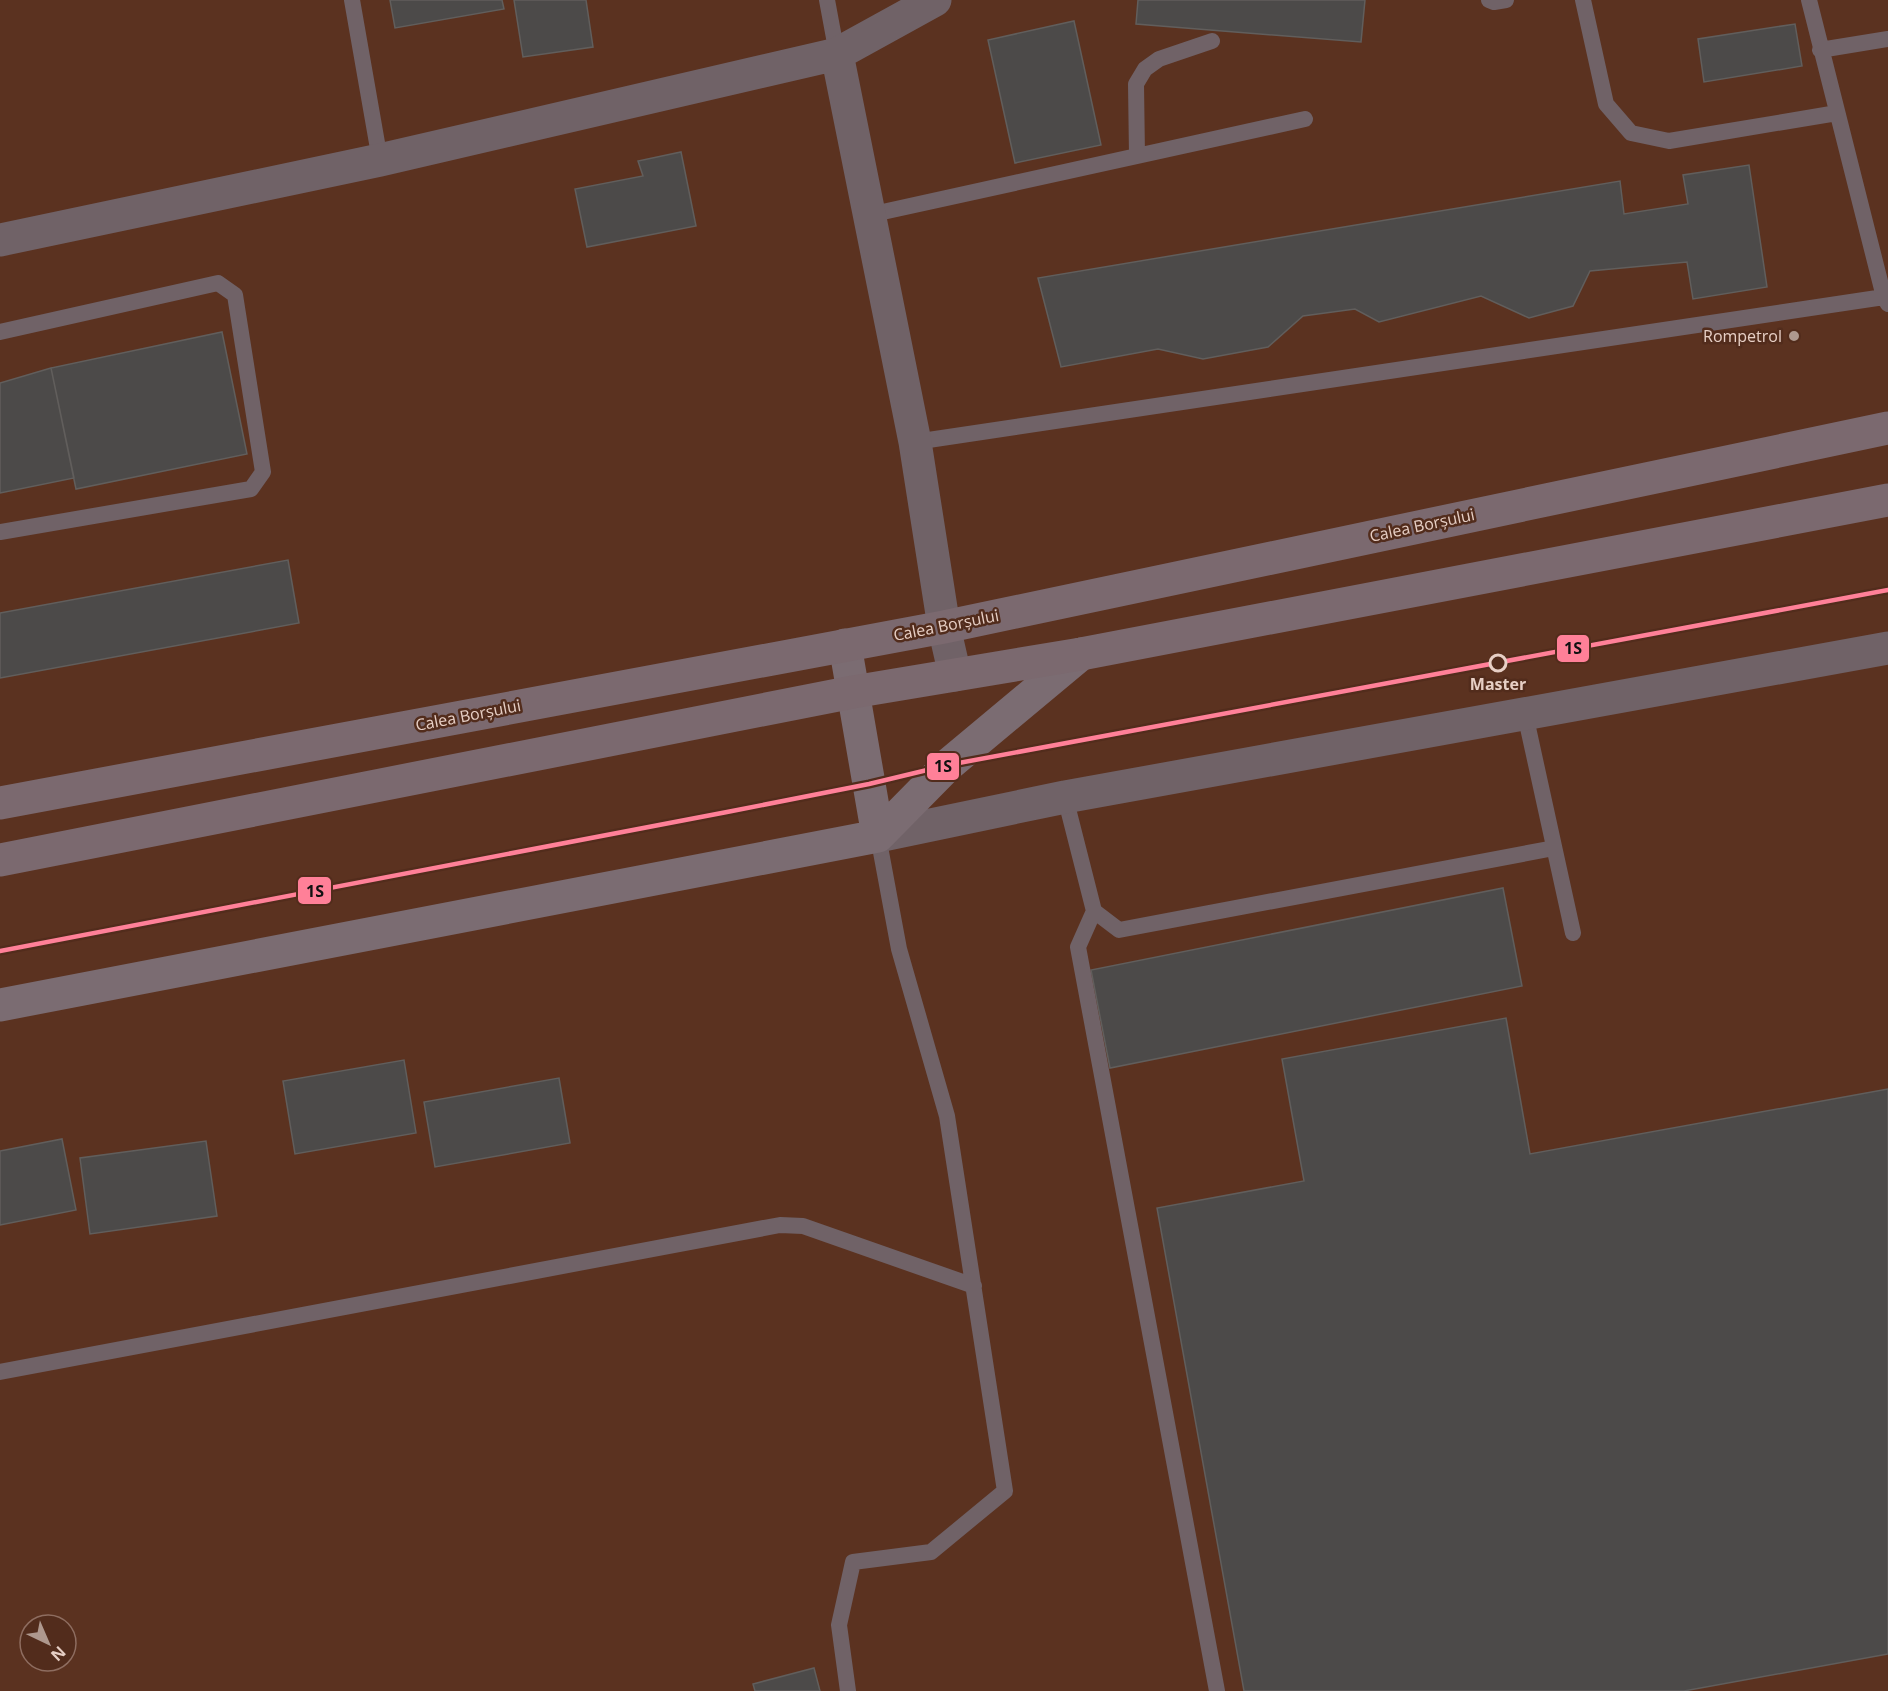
<svg xmlns="http://www.w3.org/2000/svg" width="1888" height="1691" viewBox="0 0 1888 1691" font-family="'Open Sans',sans-serif">
	<rect width="100%" height="100%" fill="#453129"/>
	<path fill="#5b3220" fill-rule="evenodd" d="M0,0H1888V1691H0ZM30,1625H66V1661H30Z"/>
	<path fill="#4c4a49" stroke="#615e5c" stroke-width="1.5" d="M390,0H502L504,9L395,28Z
		M514,0H586L593,47L523,57Z
		M1138,0H1365L1361,42L1136,24Z
		M1074,21L1101,145L1015,163L988,40Z
		M1795,24L1802,66L1704,82L1698,39Z
		M681,152L696,226L587,247L575,189L643,176L638,161Z
		M1749,165L1767,287L1693,299L1687,262L1590,271L1573,306L1529,318L1481,296L1379,322L1355,309L1303,316L1268,347L1203,359L1158,349L1061,367L1038,278L1620,181L1624,214L1688,204L1683,175Z
		M222,332L247,454L76,489L51,368Z
		M51,368L74,478L0,493V383Z
		M288,560L299,623L0,678V613Z
		M1503,888L1522,986L1110,1068L1091,970Z
		M1506,1018L1530,1154L1888,1089V1654L1684,1691H1244L1157,1208L1304,1181L1282,1059Z
		M404,1060L416,1133L295,1154L283,1081Z
		M559,1078L570,1143L435,1167L424,1102Z
		M62,1139L76,1210L0,1225V1151Z
		M206,1141L217,1216L90,1234L80,1158Z
		M814,1668L820,1691H755L753,1684Z"/>
	<g fill="none" stroke-linecap="round" stroke-linejoin="round">
		<path stroke="#706267" stroke-width="16" d="M352,0L380,160
			M827,0L837,54
			M1489,0L1494,2L1506,0
			M1583,0L1606,104L1631,133L1669,141L1837,113
			M1809,0L1884,297
			M1820,50L1888,39
			M1137,156L1136,84L1145,69L1159,59L1212,41
			M869,215L1305,119
			M0,332L218,283L235,295L263,472L251,489L0,532
			M915,442L1884,297L1888,304
			M1525,714L1573,933
			M1065,797L1094,911L1119,930L1554,848
			M1094,911L1078,947L1217,1691
			M0,1372L780,1225L803,1226L974,1286
			M848,1691L839,1625L853,1562L931,1552L1005,1491L947,1116L899,949L878,836"/>
		<path stroke="#706267" stroke-width="33" d="M837,54L915,442L944,627L955,675
			M0,240L380,160L837,54L935,0
			M878,836L1065,797L1888,648"/>
		<path stroke="#7b6c72" stroke-width="33" d="M845,645L878,836
			M0,1005L878,836L948,765L1081,654"/>
		<path stroke="#7b696f" stroke-width="33" d="M0,803L944,627L1888,428
			M0,860L853,692L1081,654L1888,500"/>
		<defs>
			<path id="tram-1" d="M0,951L727,812L869,784L948,765L1888,590"/>
		</defs>
		<use href="#tram-1" stroke="#522c1c" stroke-width="9"/>
		<use href="#tram-1" stroke="#ff8098" stroke-width="4.5"/>
	</g>
	<circle fill="#ae988e" stroke="#522c1c" stroke-width="2" cx="1794" cy="336" r="6"/>
	<circle fill="#522c1c" stroke="#e7cfc5" stroke-width="3" cx="1498" cy="663" r="8"/>
	<g text-anchor="middle" dominant-baseline="central" stroke-width="5" stroke-linejoin="round" paint-order="stroke">
		<g font-size="16" fill="#e7cfc5" stroke="#522c1c" text-anchor="end">
			<text x="1782" y="336">Rompetrol</text>
		</g>
		<g font-size="16" fill="#e7cfc5" stroke="#522c1c">
			<text transform="translate(1422 525) rotate(-12)">Calea Borșului</text>
			<text transform="translate(946 625) rotate(-11)">Calea Borșului</text>
			<text transform="translate(468 715) rotate(-11)">Calea Borșului</text>
		</g>
		<g font-size="16" font-weight="bold" fill="#e7cfc5" stroke="#522c1c">
			<text x="1498" y="684">Master</text>
		</g>
	</g>
	<g stroke="#522c1c" stroke-width="2">
		<rect x="1556" y="634" width="34" height="29" rx="6" fill="#ff8098"/>
		<rect x="926" y="752" width="34" height="29" rx="6" fill="#ff8098"/>
		<rect x="297" y="876" width="35" height="29" rx="6" fill="#ff8098"/>
	</g>
	<g font-size="16" text-anchor="middle" font-weight="bold" fill="#111">
		<text x="1573" y="654">1S</text>
		<text x="943" y="772">1S</text>
		<text x="315" y="897">1S</text>
	</g>
	<g transform="translate(48 1643) rotate(136)"><circle r="28" fill="#522c1c" stroke="#8e6d60" stroke-width="1.5"/>
	<path d="M0-4.5L10 22L0 15L-10 22Z" fill="#ae988e"/>
	<text y="-9" font-size="16" font-weight="bold" text-anchor="middle" fill="#e7cfc5">N</text>
	</g>
</svg>
